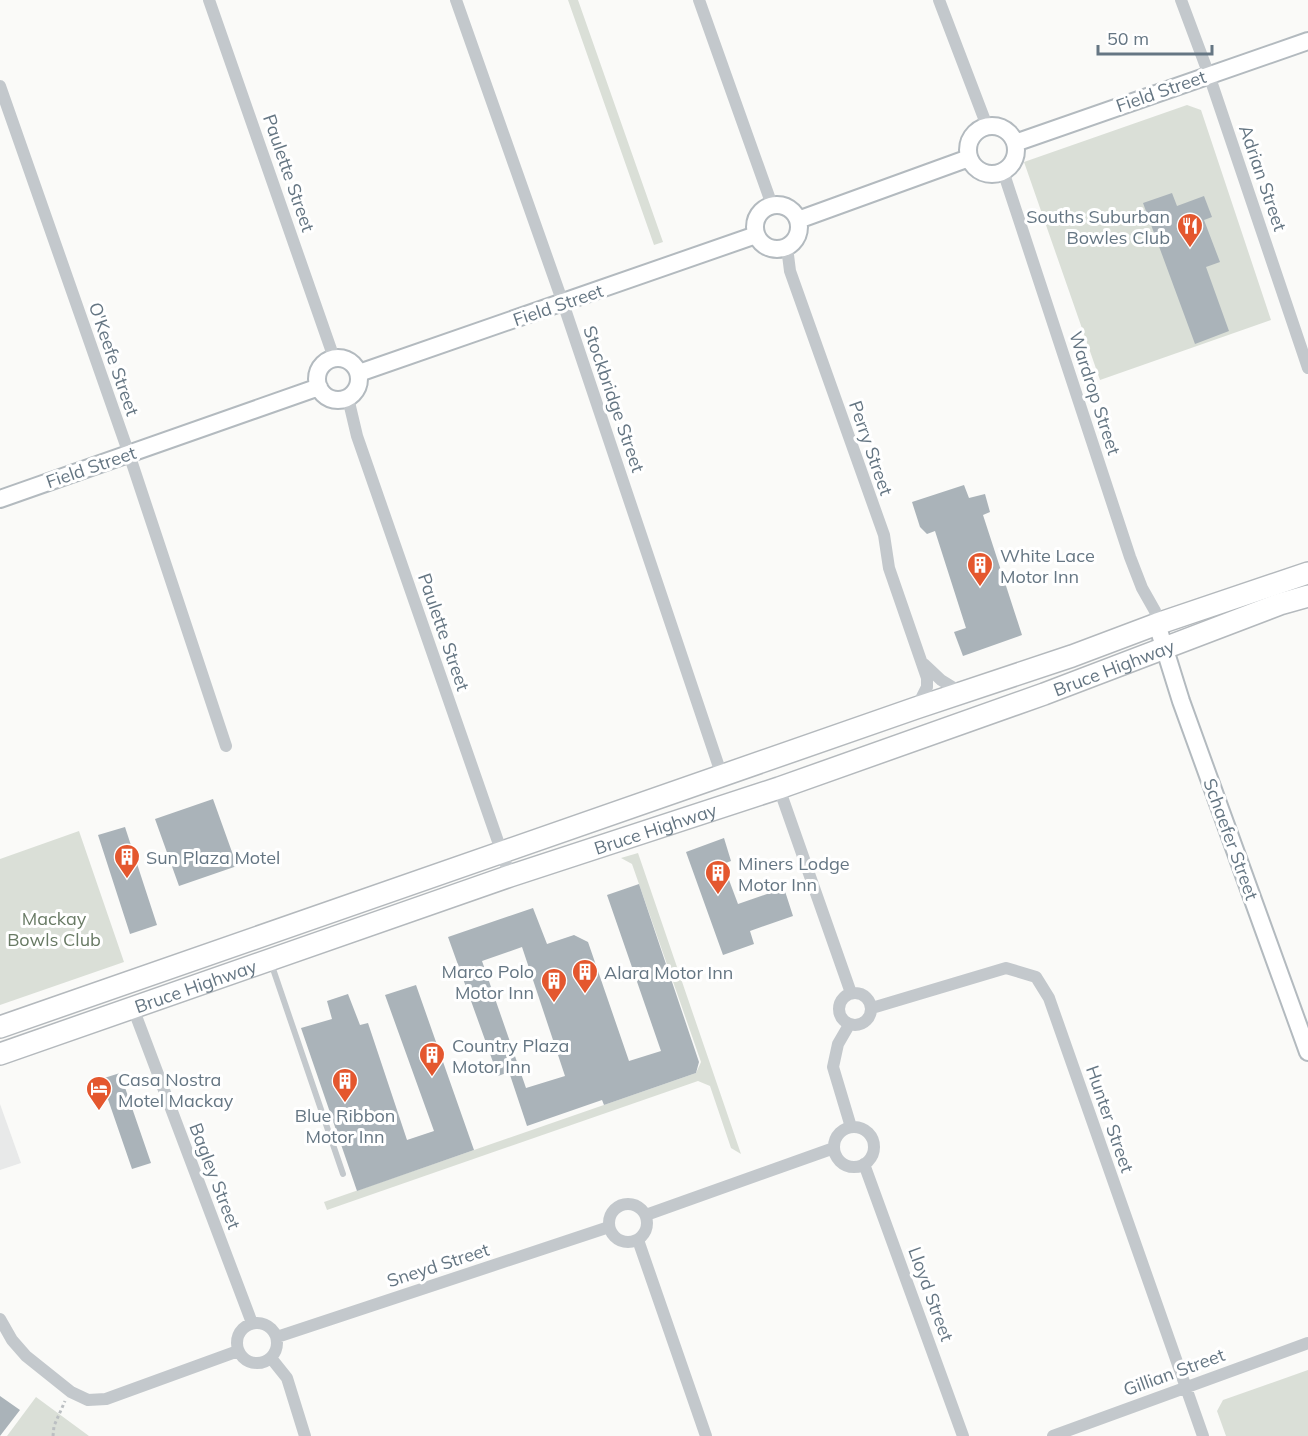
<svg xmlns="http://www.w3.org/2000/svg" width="1308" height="1436" viewBox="0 0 1308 1436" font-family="Mulish,sans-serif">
	<rect width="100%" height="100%" fill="#fafaf8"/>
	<path fill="#e8e9e9" d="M0,1104L21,1163L0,1170Z"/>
	<path fill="#dadfd7" d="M568,0H578L663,242L654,245Z
		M1187,105L1201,110L1271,320L1100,380L1024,162Z
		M79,831L124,962L0,1005V859Z
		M638,853L741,1154L731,1148L710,1086L698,1081L327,1210L324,1202L696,1073L701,1062L632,864L621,858Z
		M1308,1370V1436H1226L1217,1411L1223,1400Z
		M36,1397L89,1436H7Z"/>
	<path fill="#aab3b9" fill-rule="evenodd" d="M1172,193L1177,206L1204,196L1212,217L1204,220L1220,262L1206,267L1229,331L1195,344L1143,203Z
		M964,485L969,498L985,494L990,512L983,515L1022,635L963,656L954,632L966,628L935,531L927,534L920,527L912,502Z
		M213,799L237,866L179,886L155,819Z
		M125,827L157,925L130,934L98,835Z
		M724,838L731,861L723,864L738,904L784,888L793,916L750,931L754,944L723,955L686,852Z
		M639,884L699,1062L696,1073L604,1105L602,1100L527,1126L509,1072L498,1076L448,937L533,908L547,944L574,935L588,942L629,1061L661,1051L607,895ZM522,947L565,1076L526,1088L482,961Z
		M416,985L474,1150L357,1191L301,1028L332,1019L327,1001L348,994L360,1025L368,1023L407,1140L434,1131L385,995Z
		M120,1073L151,1163L132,1169L101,1079Z
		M0,1396L20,1410L0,1436Z"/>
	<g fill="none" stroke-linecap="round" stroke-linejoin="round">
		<defs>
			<path id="secondary" d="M968 150a24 24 0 1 1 48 0a24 24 0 1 1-48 0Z
				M1015,143L1308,41
				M755 227a22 22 0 1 1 44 0a22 22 0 1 1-44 0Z
				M798,220L969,158
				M317 379a21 21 0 1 1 42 0a21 21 0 1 1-42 0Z
				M359,373L756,235
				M0,499L319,387
				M1157,624L1181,701L1308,1052"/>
			<g id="highway">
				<path d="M0,1027L916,708L1072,656L1157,624L1308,573"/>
				<path id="s1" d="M0,1054L510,876L779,788L1044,694L1280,604L1308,596"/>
			</g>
		</defs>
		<use href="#secondary" stroke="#b3babf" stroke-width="20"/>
		<use href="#highway" stroke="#b4b9bd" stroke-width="24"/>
		<path stroke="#bbbfc2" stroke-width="3" stroke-dasharray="3 3" stroke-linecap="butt" d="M53,1436L54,1426L65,1401"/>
		<path stroke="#c3c8cc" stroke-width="6" d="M271,963L343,1174"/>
		<path stroke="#c3c8cc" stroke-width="12" d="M209,0L334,358
			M456,0L563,303L722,776
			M699,0L772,205
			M939,0L987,126
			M1181,0L1209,75L1308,368
			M0,86L129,454L226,746
			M1003,171L1130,557L1142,588L1155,611L1157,624
			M787,247L790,271L884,535L889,568L927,678V687L917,707
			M348,398L357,436L510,876
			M924,664L941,680L962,693
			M779,788L851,993
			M839 1009a16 16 0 1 1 32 0a16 16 0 1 1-32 0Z
			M133,1008L252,1323
			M872,1008L1006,968L1036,977L1049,998L1203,1436
			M849,1025L838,1044L833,1067L851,1127
			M834 1147a20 20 0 1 1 40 0a20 20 0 1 1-40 0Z
			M864,1164L963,1436
			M609 1223a19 19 0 1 1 38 0a19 19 0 1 1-38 0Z
			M646,1215L834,1148
			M638,1240L706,1436
			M0,1319L12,1340L26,1356L71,1392L88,1400L106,1399L238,1351
			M237 1343a20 20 0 1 1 40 0a20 20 0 1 1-40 0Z
			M277,1337L609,1227
			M271,1358L287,1378L305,1436
			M1053,1436L1308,1343"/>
		<use href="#secondary" stroke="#fff" stroke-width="16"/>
		<use href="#highway" stroke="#fff" stroke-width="21"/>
	</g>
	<defs>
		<symbol id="restaurant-pin" viewBox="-11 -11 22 30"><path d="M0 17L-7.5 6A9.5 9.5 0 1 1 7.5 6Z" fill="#e4572e" stroke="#fff"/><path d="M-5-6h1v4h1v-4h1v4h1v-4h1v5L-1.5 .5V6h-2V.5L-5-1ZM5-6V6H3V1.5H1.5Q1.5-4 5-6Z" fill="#fff"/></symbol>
		<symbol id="building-pin" viewBox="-11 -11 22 30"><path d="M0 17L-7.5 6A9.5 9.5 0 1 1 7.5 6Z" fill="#e4572e" stroke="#fff"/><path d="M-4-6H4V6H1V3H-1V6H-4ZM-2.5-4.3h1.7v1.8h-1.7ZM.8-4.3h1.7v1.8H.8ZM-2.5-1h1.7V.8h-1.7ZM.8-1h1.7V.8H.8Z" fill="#fff"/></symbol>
		<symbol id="hotel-pin" viewBox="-11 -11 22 30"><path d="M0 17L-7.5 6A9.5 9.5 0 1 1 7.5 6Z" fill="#e4572e" stroke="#fff"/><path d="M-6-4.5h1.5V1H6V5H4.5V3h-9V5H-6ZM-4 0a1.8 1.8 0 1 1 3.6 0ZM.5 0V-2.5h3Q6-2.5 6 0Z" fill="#fff"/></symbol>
	</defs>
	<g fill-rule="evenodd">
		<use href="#restaurant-pin" x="1175" y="211" width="30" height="40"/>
		<use href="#building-pin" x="965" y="550" width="30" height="40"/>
		<use href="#building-pin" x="112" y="842" width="30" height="40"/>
		<use href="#building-pin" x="703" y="858" width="30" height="40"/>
		<use href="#building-pin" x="570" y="957" width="30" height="40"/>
		<use href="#building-pin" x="539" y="966" width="30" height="40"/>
		<use href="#building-pin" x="417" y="1040" width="30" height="40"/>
		<use href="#building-pin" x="330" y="1066" width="30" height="40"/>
		<use href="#hotel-pin" x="84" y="1074" width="30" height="40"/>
	</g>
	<g text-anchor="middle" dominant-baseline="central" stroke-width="6" stroke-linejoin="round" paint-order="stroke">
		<g font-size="18" fill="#657683" stroke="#fff">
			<text transform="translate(1161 91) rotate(-19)">Field Street</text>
			<text transform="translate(289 173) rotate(71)">Paulette Street</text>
			<text transform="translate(1263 178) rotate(71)">Adrian Street</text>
			<text transform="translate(558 305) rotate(-19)">Field Street</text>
			<text transform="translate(114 359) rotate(71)">O'Keefe Street</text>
			<text transform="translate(1095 393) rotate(72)">Wardrop Street</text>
			<text transform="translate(614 399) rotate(71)">Stockbridge Street</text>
			<text transform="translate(871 448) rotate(71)">Perry Street</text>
			<text transform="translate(91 467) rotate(-19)">Field Street</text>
			<text transform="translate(444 632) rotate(71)">Paulette Street</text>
			<text stroke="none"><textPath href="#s1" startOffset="1179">Bruce Highway</textPath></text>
			<text stroke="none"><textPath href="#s1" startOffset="693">Bruce Highway</textPath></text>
			<text transform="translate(1231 839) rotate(70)">Schaefer Street</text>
			<text stroke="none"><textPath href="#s1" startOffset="207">Bruce Highway</textPath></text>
			<text transform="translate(1110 1119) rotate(71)">Hunter Street</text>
			<text transform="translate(215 1176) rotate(69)">Bagley Street</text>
			<text transform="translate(438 1265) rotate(-18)">Sneyd Street</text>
			<text transform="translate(931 1294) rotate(70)">Lloyd Street</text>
			<text transform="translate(1174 1372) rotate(-20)">Gillian Street</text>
		</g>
		<g font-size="18" fill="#657683" stroke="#fff" text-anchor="start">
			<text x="1170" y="216" text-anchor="end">Souths Suburban<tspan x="1170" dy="21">Bowles Club</tspan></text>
			<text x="1000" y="555">White Lace<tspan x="1000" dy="21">Motor Inn</tspan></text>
			<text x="146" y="857">Sun Plaza Motel</text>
			<text x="738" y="863">Miners Lodge<tspan x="738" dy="21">Motor Inn</tspan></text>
			<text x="534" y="971" text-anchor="end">Marco Polo<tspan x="534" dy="21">Motor Inn</tspan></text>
			<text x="604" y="972">Alara Motor Inn</text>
			<text x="452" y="1045">Country Plaza<tspan x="452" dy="21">Motor Inn</tspan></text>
			<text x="118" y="1079">Casa Nostra<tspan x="118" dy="21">Motel Mackay</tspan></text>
			<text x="345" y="1115" text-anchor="middle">Blue Ribbon<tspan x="345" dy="21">Motor Inn</tspan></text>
		</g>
		<g font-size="18" fill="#687a64" stroke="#fff">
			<text x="54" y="918">Mackay<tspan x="54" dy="21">Bowls Club</tspan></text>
		</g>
	</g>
	<path d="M1098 45v9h114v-9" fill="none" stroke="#657683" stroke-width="3"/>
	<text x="1107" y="45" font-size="18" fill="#657683" stroke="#ffffff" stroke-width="4.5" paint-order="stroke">50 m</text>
</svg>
